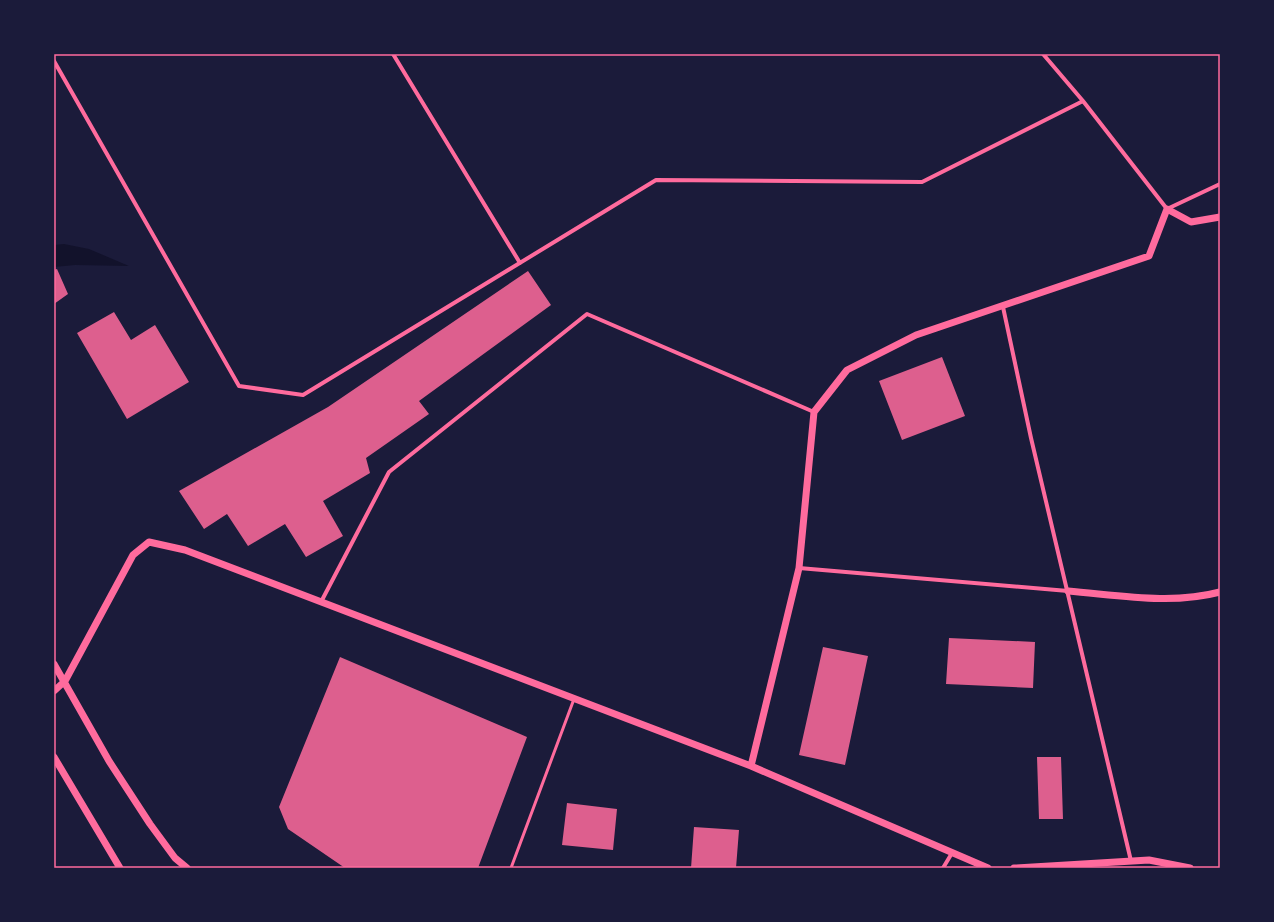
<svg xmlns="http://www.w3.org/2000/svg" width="1274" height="922" viewBox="0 0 1274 922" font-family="Inter,sans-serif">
	<rect width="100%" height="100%" fill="#1b1b3a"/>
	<path fill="#12122b" d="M64,244L89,249L129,266L75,265L54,267V245Z"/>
	<path fill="#dd5f8e" d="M57,269L68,294L54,304V270Z
		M528,271L551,305L419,401L429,414L366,458L370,473L323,501L343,536L306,557L285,524L248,546L227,514L204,529L179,491L328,407Z
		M114,312L131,340L155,325L189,382L127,419L77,333Z
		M942,357L965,416L902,440L879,381Z
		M949,638L1035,642L1033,688L946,684Z
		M823,647L868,656L845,765L799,755Z
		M340,657L527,737L478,868H345L288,829L279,807Z
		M1037,757H1061L1063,819H1039Z
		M567,803L617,809L613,850L562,845Z
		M694,827L739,830L736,868H691Z"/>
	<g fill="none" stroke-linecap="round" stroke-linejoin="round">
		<path stroke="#ff6b9d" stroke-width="3" d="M511,868L574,699"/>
		<path stroke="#ff6b9d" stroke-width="4" d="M393,54L520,263
			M1043,54L1083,101L1167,209L1220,184
			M54,61L239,386L303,395L656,180L922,182L1083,101
			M1003,307L1031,438L1131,861
			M799,568L1068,591
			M321,602L389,472L587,314L814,412
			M943,868L952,853"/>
		<path stroke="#ff6b9d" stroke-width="7" d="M1068,591C1118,595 1171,605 1220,592
			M54,664L109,761L150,824L175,858L187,868
			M54,691L65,681L133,555L149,542L185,550L751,766L988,868
			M54,757L120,868
			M751,766L799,568L814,412L847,370L916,335L1149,256L1167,209L1191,222L1220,217
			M1014,868L1149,860L1190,868"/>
	</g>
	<rect width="1274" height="922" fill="none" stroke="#1b1b3a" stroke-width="110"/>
	<rect x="55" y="55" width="1164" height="812" fill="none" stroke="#ff6b9d" stroke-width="1.5"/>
</svg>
